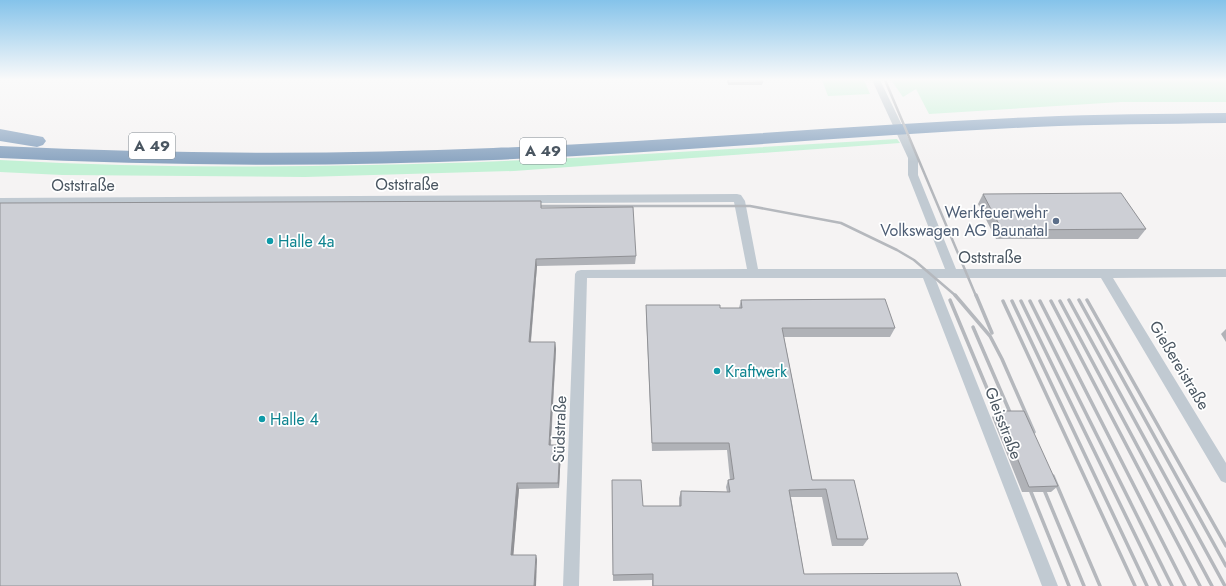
<svg xmlns="http://www.w3.org/2000/svg" width="1226" height="586" font-family="Jost,sans-serif">
	<style>
		.green { fill: #c3f1d5 }
		.lines { fill: none; stroke-linecap: round; stroke-linejoin: round }
		.minor { fill: #c1cad2; fill-rule: evenodd }
		.motorway { fill: #8ba5c1; fill-rule: evenodd }
		.rail-far1 { stroke: #b5b8bd; stroke-width: 2.5 }
		.rail { stroke: #b5b8bd; stroke-width: 3.5 }
		.wall { fill: #b0b2b7 }
		.shaded-wall { fill: #909195 }
		.building { fill: #cdcfd5; stroke: #909195 }
		.service-dot { fill: #5c6f8a; stroke: #fff; stroke-width: 1.5 }
		.culture-dot { fill: #0f9aa8; stroke: #fff; stroke-width: 1.5 }
		.labels { text-anchor: middle; stroke-width: 3.5; stroke-linejoin: round; paint-order: stroke }
		.shield { fill: #fff; stroke: #808990; stroke-width: 1 }
		.shield-label { font-size: 15px; font-weight: bold; fill: #4a5661 }
		.street-label { font-size: 16px; fill: #4a5661; stroke: #fff }
		.service-label { font-size: 16px; fill: #4e5e75; stroke: #fff; text-anchor: end }
		.culture-label { font-size: 16px; fill: #0d838f; stroke: #fff; text-anchor: start }
	</style>
	<rect width="100%" height="100%" fill="#f5f3f3"/>
	<g class="green">
		<path d="M 822,80 L 864,80 L 870,94 L 828,96 Z"/>
		<path d="M 891,80 L 1226,80 L 1226,102 L 1121,102 L 929,114 L 916,89 L 903,97 Z"/>
		<path d="M 897,139 L 900,143 L 514,171 L 305,177 L 62,175 L 0,172 L 0,160 C 123,167 247,168 370,165 C 546,162 722,149 897,139 Z"/>
	</g>
	<g class="lines">
		<path class="minor" d="M 872,80 L 880,80 L 918,158 L 918,175 L 956,269 L 1226,269 L 1226,277 L 1113,278 L 1226,463 L 1226,483 L 1221,481 L 1101,278 L 935,278 L 1058,586 L 1042,586 L 923,278 L 587,278 L 579,586 L 563,586 L 575,274 L 577,271 L 581,270 L 747,269 L 734,202 L 0,206 L 0,198 L 737,194 L 741,195 L 745,201 L 758,269 L 945,269 L 908,175 L 908,158 Z"/>
		<g class="motorway">
			<path d="M 1226,113 L 1226,123 C 1162,124 1099,124 1035,127 C 854,136 674,152 493,160 C 329,167 164,166 0,158 L 0,146 C 164,154 329,155 493,148 C 674,141 854,125 1035,117 C 1099,114 1162,114 1226,113 Z"/>
			<path d="M 0,129 L 43,137 L 46,141 L 43,145 L 37,147 L 0,141 Z"/>
		</g>
		<g class="rail-far1">
			<path d="M 885,80 L 976,296"/>
			<path d="M 532,206 L 750,206 L 841,223 L 897,250 L 914,260 L 956,296"/>
		</g>
		<g class="rail">
			<path d="M 955,295 L 990,336 L 1002,359 L 1034,432"/>
			<path d="M 976,295 L 992,333"/>
			<path d="M 950,300 L 999,417"/>
			<path d="M 1069,300 L 1225,586"/>
			<path d="M 1079,300 L 1226,566"/>
			<path d="M 1087,300 L 1226,546"/>
			<path d="M 1003,301 L 1135,586"/>
			<path d="M 1012,301 L 1147,586"/>
			<path d="M 1021,301 L 1160,586"/>
			<path d="M 1030,301 L 1172,586"/>
			<path d="M 1040,301 L 1185,586"/>
			<path d="M 1051,301 L 1200,586"/>
			<path d="M 1060,301 L 1212,586"/>
			<path d="M 973,327 L 1012,417"/>
			<path d="M 1053,476 L 1100,586"/>
			<path d="M 1031,492 L 1069,586"/>
			<path d="M 1045,492 L 1084,586"/>
		</g>
	</g>
	<g class="wall">
		<path d="M 727,80 L 762,80 L 763,82 L 762,85 L 728,85 Z"/>
		<path d="M 983,194 L 1146,229 L 1138,239 L 996,239 L 978,204 Z"/>
		<path d="M 542,208 L 636,256 L 635,264 L 537,266 L 531,342 L 555,342 L 556,349 L 551,445 L 560,445 L 561,451 L 559,488 L 519,489 L 513,555 L 536,555 L 537,560 L 0,586 Z"/>
		<path d="M 741,300 L 895,328 L 890,337 L 784,337 L 812,480 L 854,480 L 868,539 L 863,546 L 832,546 L 822,497 L 791,497 L 804,574 L 961,586 L 652,586 L 652,580 L 613,581 L 612,480 L 643,506 L 679,506 L 679,498 L 681,491 L 727,492 L 726,487 L 728,480 L 730,480 L 727,450 L 652,451 L 646,314 L 646,305 L 720,308 L 739,308 Z"/>
		<path d="M 1226,329 L 1226,342 L 1221,334 Z"/>
		<path d="M 998,411 L 1058,486 L 1051,492 L 1022,492 L 992,417 Z"/>
	</g>
	<g class="shaded-wall">
		<path d="M 536,259 L 537,266 L 530,349 L 529,342 Z"/>
		<path d="M 555,342 L 556,349 L 550,451 L 549,445 Z"/>
		<path d="M 560,445 L 561,451 L 559,488 L 558,483 Z"/>
		<path d="M 517,483 L 519,489 L 513,560 L 511,555 Z"/>
		<path d="M 536,555 L 537,560 L 536,586 L 534,586 Z"/>
	</g>
	<g class="building">
		<path d="M 728,80 L 762,80 L 763,82 L 728,83 Z"/>
		<path d="M 1121,193 L 1146,229 L 1002,230 L 983,194 Z"/>
		<path d="M 541,201 L 541,208 L 633,207 L 636,256 L 536,259 L 529,342 L 555,342 L 549,445 L 560,445 L 558,483 L 517,483 L 511,555 L 536,555 L 534,586 L 0,586 L 0,203 Z"/>
		<path d="M 885,299 L 895,328 L 782,328 L 812,480 L 854,480 L 868,539 L 837,539 L 826,489 L 789,490 L 804,574 L 957,573 L 961,586 L 653,586 L 653,574 L 613,575 L 612,480 L 641,480 L 643,506 L 681,506 L 681,491 L 730,492 L 728,480 L 734,479 L 729,443 L 652,443 L 646,305 L 720,305 L 720,308 L 742,308 L 741,300 Z"/>
		<path d="M 998,411 L 1024,411 L 1058,486 L 1029,487 Z"/>
	</g>
	<linearGradient id="sky" x2="0" y2="1"><stop stop-color="#85c3ea"/><stop offset="0.49" stop-color="#fafafa"/><stop offset="1" stop-color="#fafafa" stop-opacity="0"/></linearGradient>
	<rect width="1226" height="162" fill="url(#sky)"/>
	<circle class="service-dot" cx="1056" cy="221" r="4"/>
	<g class="culture-dot">
		<circle cx="270" cy="241" r="4"/>
		<circle cx="717" cy="371" r="4"/>
		<circle cx="262" cy="419" r="4"/>
	</g>
	<g class="labels">
		<g class="shield">
			<rect x="129" y="133" width="46" height="26" rx="3"/>
			<rect x="520" y="138" width="46" height="26" rx="3"/>
		</g>
		<g class="shield-label">
			<text x="152" y="151">A 49</text>
			<text x="543" y="156">A 49</text>
		</g>
		<g class="street-label">
			<text x="407" y="190">Oststraße</text>
			<text x="83" y="191">Oststraße</text>
			<text x="990" y="263">Oststraße</text>
			<text transform="translate(1180 365) rotate(59)" y="6">Gießereistraße</text>
			<text transform="translate(1004 423) rotate(69)" y="6">Gleisstraße</text>
			<text transform="translate(559 429) rotate(-88)" y="6">Südstraße</text>
		</g>
		<g class="service-label">
			<text x="1048" y="218">Werkfeuerwehr<tspan x="1048" dy="18">Volkswagen AG Baunatal</tspan></text>
		</g>
		<g class="culture-label">
			<text x="278" y="247">Halle 4a</text>
			<text x="725" y="377">Kraftwerk</text>
			<text x="270" y="425">Halle 4</text>
		</g>
	</g>
</svg>
